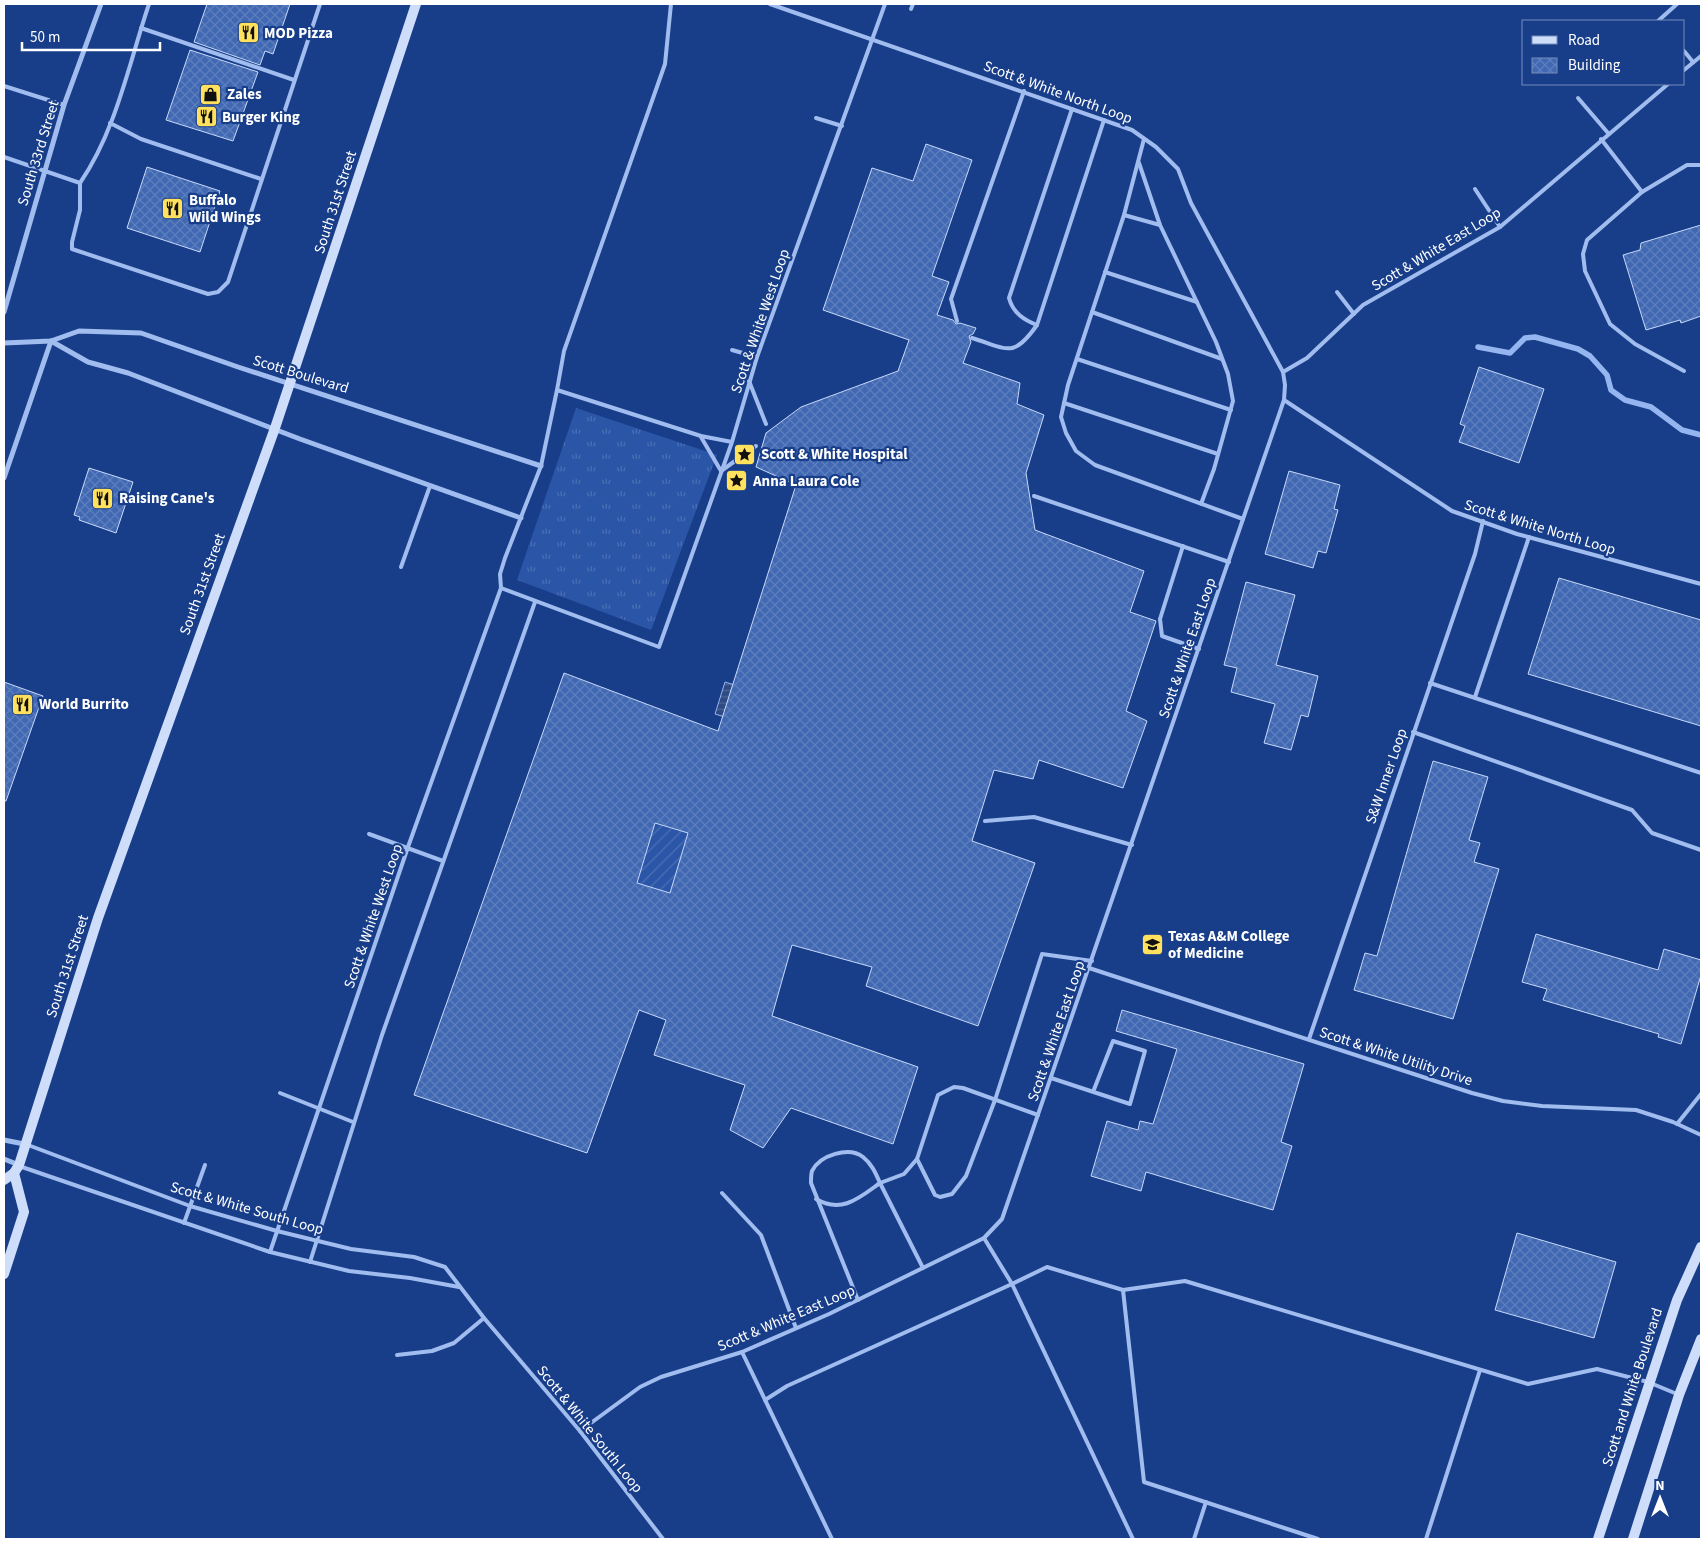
<svg xmlns="http://www.w3.org/2000/svg" width="1705" height="1543" font-family="'Source Sans 3',sans-serif">
	<style>
		.grass { fill: url(#grass-tufts) }
		.garden { fill: url(#garden-furrows) }
		.water { fill: url(#water-rules); stroke: #94b5f0 }
		.lines { fill: none; stroke-linecap: round; stroke-linejoin: round }
		.stream { stroke: #94b5f0; stroke-width: 5.5 }
		.building { fill: url(#building-cross-hatch); stroke: #c7d9fa; fill-rule: evenodd }
		.lane { stroke: #a1bcee; stroke-width: 4 }
		.street { stroke: #a1bcee; stroke-width: 5 }
		.secondary { stroke: #ceddfa; stroke-width: 10 }
		.labels { text-anchor: middle; stroke-width: 4.5; stroke-linejoin: round; paint-order: stroke }
		.poi-label { font-size: 15px; font-weight: bold; fill: #fff; stroke: #183e8a; text-anchor: start }
		.street-label { font-size: 15px; fill: #fff; stroke: #183e8a }
	</style>
	<defs>
		<pattern id="grass-tufts" width="24" height="20" patternUnits="userSpaceOnUse" patternTransform="scale(1.25)"><rect width="24" height="20" fill="#2b56a8"/><path d="M3 7l-1-3M5 7V3M7 7l1-3M15 17l-1-3M17 17v-4M19 17l1-3" fill="none" stroke="#4b6fb5"/></pattern>
		<pattern id="garden-furrows" width="10" height="10" patternUnits="userSpaceOnUse" patternTransform="scale(1.25)"><rect width="10" height="10" fill="#2b56a8"/><path d="M-1 1l2-2M0 10L10 0M9 11l2-2" fill="none" stroke="#4b6fb5"/></pattern>
		<pattern id="water-rules" width="6" height="5" patternUnits="userSpaceOnUse" patternTransform="scale(1.25)"><rect width="6" height="5" fill="#2f4b83"/><path d="M0 2.5h6" fill="none" stroke="#4e6696"/></pattern>
		<pattern id="building-cross-hatch" width="8" height="8" patternUnits="userSpaceOnUse" patternTransform="scale(1.25)"><rect width="8" height="8" fill="#4168b2"/><path d="M0 0l8 8M0 8l8-8" fill="none" stroke="#5e7fbe"/></pattern>
	</defs>
	<rect width="100%" height="100%" fill="#183e8a"/>
	<path class="grass" d="M 576,408 L 717,455 L 651,630 L 517,580 Z"/>
	<path class="garden" d="M 692,769 L 707,774 L 670,893 L 637,883 L 655,823 L 673,829 Z"/>
	<path class="water" d="M 725,682 L 738,686 L 728,718 L 715,714 Z"/>
	<g class="lines">
		<path class="stream" d="M 1478,347 L 1510,353 L 1525,338 L 1535,337 L 1578,349 L 1590,356 L 1607,375 L 1611,390 L 1625,400 L 1651,407 L 1682,430 L 1701,435"/>
	</g>
	<g class="building">
		<path d="M 207,4 L 290,4 L 273,54 L 265,51 L 260,65 L 194,42 Z"/>
		<path d="M 190,50 L 258,72 L 233,141 L 166,120 Z"/>
		<path d="M 926,144 L 972,160 L 932,276 L 949,282 L 937,315 L 953,320 L 956,324 L 960,323 L 976,328 L 973,334 L 969,336 L 971,342 L 963,363 L 1020,383 L 1017,404 L 1044,415 L 1026,473 L 1035,530 L 1144,571 L 1130,612 L 1156,621 L 1126,711 L 1147,721 L 1123,788 L 1039,760 L 1033,779 L 994,770 L 972,841 L 1035,863 L 978,1026 L 866,986 L 872,967 L 792,945 L 772,1016 L 918,1067 L 893,1144 L 791,1108 L 763,1148 L 730,1130 L 745,1085 L 654,1055 L 666,1020 L 639,1010 L 587,1153 L 414,1095 L 564,673 L 718,731 L 796,485 L 756,467 L 766,433 L 801,407 L 898,371 L 909,340 L 823,310 L 872,168 L 913,181 ZM 655,823 L 688,833 L 670,893 L 637,883 Z"/>
		<path d="M 147,167 L 220,191 L 200,252 L 127,228 Z"/>
		<path d="M 1701,225 L 1701,316 L 1681,323 L 1680,320 L 1646,330 L 1623,255 L 1640,250 L 1641,243 Z"/>
		<path d="M 1479,367 L 1544,389 L 1519,463 L 1459,442 L 1465,426 L 1460,424 Z"/>
		<path d="M 89,468 L 133,482 L 116,533 L 79,520 L 80,517 L 74,515 Z"/>
		<path d="M 1289,471 L 1340,485 L 1334,509 L 1338,510 L 1326,553 L 1318,551 L 1313,568 L 1265,554 Z"/>
		<path d="M 1559,578 L 1701,620 L 1701,726 L 1528,674 Z"/>
		<path d="M 1246,582 L 1295,595 L 1276,665 L 1318,676 L 1308,717 L 1301,715 L 1291,750 L 1264,743 L 1275,704 L 1231,692 L 1237,668 L 1224,665 Z"/>
		<path d="M 4,682 L 43,696 L 6,801 L 4,801 Z"/>
		<path d="M 1433,761 L 1488,777 L 1469,840 L 1480,843 L 1474,862 L 1499,869 L 1453,1019 L 1354,990 L 1365,953 L 1377,956 Z"/>
		<path d="M 1536,934 L 1658,970 L 1664,949 L 1701,960 L 1701,975 L 1681,1044 L 1658,1037 L 1659,1034 L 1543,1000 L 1547,989 L 1522,982 Z"/>
		<path d="M 1122,1010 L 1304,1064 L 1281,1142 L 1292,1146 L 1273,1210 L 1146,1172 L 1141,1191 L 1091,1176 L 1107,1121 L 1138,1130 L 1140,1121 L 1153,1124 L 1177,1049 L 1116,1031 Z"/>
		<path d="M 1517,1233 L 1616,1262 L 1594,1338 L 1495,1310 Z"/>
	</g>
	<g class="lines">
		<g class="lane">
			<path d="M 911,9 L 913,4"/>
			<path d="M 1658,21 L 1677,4"/>
			<path d="M 141,28 L 294,80"/>
			<path d="M 1684,51 L 1693,62"/>
			<path d="M 1684,70 L 1701,56"/>
			<path d="M 4,86 L 64,105"/>
			<path d="M 1578,98 L 1608,133"/>
			<path d="M 816,118 L 842,126"/>
			<path d="M 110,123 L 141,139 L 261,179"/>
			<path d="M 1601,139 L 1642,192 L 1587,240 L 1583,254 L 1585,271 L 1610,324 L 1635,344 L 1684,371"/>
			<path d="M 4,157 L 80,183 L 80,210 L 72,242 L 72,249 L 208,294 L 218,292 L 228,282 L 320,4"/>
			<path d="M 1139,163 L 1160,225"/>
			<path d="M 80,183 C 116,131 129,63 149,4"/>
			<path d="M 1475,189 L 1500,227"/>
			<path d="M 1642,192 L 1687,165 L 1701,165"/>
			<path d="M 1124,215 L 1144,139"/>
			<path d="M 1105,272 L 1197,302"/>
			<path d="M 1337,292 L 1354,314"/>
			<path d="M 1092,312 L 1222,359"/>
			<path d="M 957,321 L 951,299 L 1024,91"/>
			<path d="M 1037,325 C 1024,320 1013,313 1009,298 L 1072,109"/>
			<path d="M 972,338 C 1008,349 1013,359 1037,325 L 1104,120"/>
			<path d="M 732,350 L 757,357"/>
			<path d="M 1077,359 L 1231,410"/>
			<path d="M 1283,372 L 1307,358 L 1363,305 L 1500,227 L 1668,84"/>
			<path d="M 749,381 L 766,424"/>
			<path d="M 557,390 L 564,351 L 665,64 L 671,4"/>
			<path d="M 1284,400 L 1452,511 L 1517,534 L 1701,584"/>
			<path d="M 1064,403 L 1218,454"/>
			<path d="M 701,437 L 721,471"/>
			<path d="M 732,442 L 701,436 L 557,390 L 541,466 L 505,558 L 500,574 L 501,588 L 659,647 L 732,442 L 757,357 L 885,4"/>
			<path d="M 721,471 L 756,446"/>
			<path d="M 1034,496 L 1229,562"/>
			<path d="M 1201,504 L 1214,469 L 1233,401 L 1228,374 L 1216,342 L 1160,225 L 1124,215 L 1068,385 L 1061,417 L 1066,433 L 1076,451 L 1095,465 L 1243,519"/>
			<path d="M 1183,546 L 1160,619 L 1162,636 L 1199,649"/>
			<path d="M 401,567 L 430,486"/>
			<path d="M 1430,683 L 1701,773"/>
			<path d="M 1475,697 L 1529,537"/>
			<path d="M 1413,732 L 1632,810 L 1652,833 L 1701,850"/>
			<path d="M 985,821 L 1034,817 L 1132,845"/>
			<path d="M 369,834 L 443,861"/>
			<path d="M 1089,968 L 1472,1093 L 1503,1101 L 1542,1106 L 1636,1110 L 1673,1122 L 1701,1135"/>
			<path d="M 1309,1039 L 1475,554 L 1483,521"/>
			<path d="M 1051,1078 L 1130,1104 L 1145,1051 L 1113,1041 L 1093,1092"/>
			<path d="M 280,1093 L 353,1122"/>
			<path d="M 1677,1124 L 1701,1094"/>
			<path d="M 28,1145 L 190,1206 L 277,1231 L 351,1249 L 414,1257 L 445,1267 L 484,1318 L 580,1431 L 663,1539"/>
			<path d="M 917,1159 L 935,1195 L 940,1197 L 952,1194 L 966,1176 L 995,1100 L 1042,954 L 1092,961"/>
			<path d="M 19,1166 L 270,1252 L 349,1271 L 410,1278 L 459,1287"/>
			<path d="M 722,1193 L 761,1235 L 796,1328"/>
			<path d="M 816,1199 C 842,1214 859,1198 880,1183 L 923,1268"/>
			<path d="M 184,1223 L 205,1165"/>
			<path d="M 984,1238 L 1012,1284 L 1047,1267 L 1123,1290 L 1185,1281 L 1528,1384 L 1597,1369 L 1648,1382 L 1677,1394"/>
			<path d="M 270,1252 L 408,847 L 501,588"/>
			<path d="M 310,1262 L 382,1035 L 535,602"/>
			<path d="M 1123,1290 L 1144,1482 L 1318,1539"/>
			<path d="M 858,1300 L 811,1183 C 811,1179 811,1174 812,1171 C 820,1155 849,1146 863,1157 C 872,1164 876,1174 880,1183 L 904,1174 L 917,1159 L 938,1095 L 954,1087 L 963,1088 L 1038,1115"/>
			<path d="M 742,1352 L 832,1539"/>
			<path d="M 397,1355 L 432,1351 L 454,1343 L 484,1318"/>
			<path d="M 765,1400 L 787,1386 L 1012,1284 L 1133,1539"/>
			<path d="M 580,1431 L 640,1387 L 661,1377 L 742,1352 L 829,1314 L 984,1238 L 1002,1219 L 1284,400 L 1285,385 L 1283,372 L 1191,203 L 1178,169 L 1156,147 L 1132,130 L 770,4"/>
			<path d="M 1194,1539 L 1206,1502"/>
			<path d="M 1426,1539 L 1480,1370"/>
		</g>
		<g class="street">
			<path d="M 4,312 L 64,105 L 101,4"/>
			<path d="M 51,341 L 88,362 L 128,373 L 300,439 L 521,518"/>
			<path d="M 4,343 L 51,341 L 79,331 L 141,333 L 238,367 L 541,466"/>
			<path d="M 4,478 L 51,341"/>
			<path d="M 4,1140 L 24,1144"/>
			<path d="M 4,1159 L 19,1165"/>
		</g>
		<g class="secondary">
			<path d="M 4,1180 L 14,1173 L 19,1165 L 98,918 L 275,428 L 416,4"/>
			<path d="M 4,1274 L 24,1212 L 14,1173"/>
			<path d="M 1598,1539 L 1677,1300 L 1701,1247"/>
			<path d="M 1633,1539 L 1679,1395 L 1701,1339"/>
		</g>
	</g>
	<defs>
		<symbol id="restaurant-square" viewBox="-11 -11 22 22"><rect x="-9" y="-9" width="18" height="18" rx="4" fill="#ffe15e" stroke="#183e8a"/><path d="M-5-6h1v4h1v-4h1v4h1v-4h1v5L-1.5 .5V6h-2V.5L-5-1ZM5-6V6H3V1.5H1.5Q1.5-4 5-6Z" fill="#111"/></symbol>
		<symbol id="shop-square" viewBox="-11 -11 22 22"><rect x="-9" y="-9" width="18" height="18" rx="4" fill="#ffe15e" stroke="#183e8a"/><path d="M-5-2.5h2.3a2.7 3.5 0 0 1 5.4 0H5L5.5 6h-11ZM-1.5-2.5h3a1.5 2.3 0 0 0-3 0Z" fill="#111"/></symbol>
		<symbol id="sight-square" viewBox="-11 -11 22 22"><rect x="-9" y="-9" width="18" height="18" rx="4" fill="#ffe15e" stroke="#183e8a"/><path d="M0-6L1.8-2.2L6-1.7L2.9 1.2L3.7 5.4L0 3.3L-3.7 5.4L-2.9 1.2L-6-1.7L-1.8-2.2Z" fill="#111"/></symbol>
		<symbol id="university-square" viewBox="-11 -11 22 22"><rect x="-9" y="-9" width="18" height="18" rx="4" fill="#ffe15e" stroke="#183e8a"/><path d="M0-5L7-2L0 1L-7-2ZM-4 1L0 2.5L4 1V4Q0 6-4 4Z" fill="#111"/></symbol>
	</defs>
	<g fill-rule="evenodd">
		<use href="#restaurant-square" x="236" y="20" width="25" height="25"/>
		<use href="#shop-square" x="198" y="82" width="25" height="25"/>
		<use href="#restaurant-square" x="194" y="104" width="25" height="25"/>
		<use href="#restaurant-square" x="160" y="196" width="25" height="25"/>
		<use href="#sight-square" x="732" y="442" width="25" height="25"/>
		<use href="#sight-square" x="724" y="468" width="25" height="25"/>
		<use href="#restaurant-square" x="90" y="486" width="25" height="25"/>
		<use href="#restaurant-square" x="10" y="692" width="25" height="25"/>
		<use href="#university-square" x="1140" y="932" width="25" height="25"/>
	</g>
	<g class="labels">
		<g class="poi-label">
			<text x="264" y="38">MOD Pizza</text>
			<text x="227" y="99">Zales</text>
			<text x="222" y="122">Burger King</text>
			<text x="189" y="205">Buffalo<tspan x="189" dy="17">Wild Wings</tspan></text>
			<text x="761" y="459">Scott &amp; White Hospital</text>
			<text x="753" y="486">Anna Laura Cole</text>
			<text x="119" y="503">Raising Cane's</text>
			<text x="39" y="709">World Burrito</text>
			<text x="1168" y="941">Texas A&amp;M College<tspan x="1168" dy="17">of Medicine</tspan></text>
		</g>
		<g class="street-label">
			<text transform="translate(1058 92) rotate(20)" y="5">Scott &amp; White North Loop</text>
			<text transform="translate(38 153) rotate(-73)" y="5">South 33rd Street</text>
			<text transform="translate(335 202) rotate(-72)" y="5">South 31st Street</text>
			<text transform="translate(1436 249) rotate(-31)" y="5">Scott &amp; White East Loop</text>
			<text transform="translate(760 321) rotate(-71)" y="5">Scott &amp; White West Loop</text>
			<text transform="translate(301 374) rotate(17)" y="5">Scott Boulevard</text>
			<text transform="translate(1540 527) rotate(17)" y="5">Scott &amp; White North Loop</text>
			<text transform="translate(202 584) rotate(-70)" y="5">South 31st Street</text>
			<text transform="translate(1187 648) rotate(-71)" y="5">Scott &amp; White East Loop</text>
			<text transform="translate(1386 776) rotate(-71)" y="5">S&amp;W Inner Loop</text>
			<text transform="translate(373 916) rotate(-71)" y="5">Scott &amp; White West Loop</text>
			<text transform="translate(67 966) rotate(-72)" y="5">South 31st Street</text>
			<text transform="translate(1056 1031) rotate(-71)" y="5">Scott &amp; White East Loop</text>
			<text transform="translate(1396 1056) rotate(18)" y="5">Scott &amp; White Utility Drive</text>
			<text transform="translate(247 1208) rotate(16)" y="5">Scott &amp; White South Loop</text>
			<text transform="translate(786 1318) rotate(-23)" y="5">Scott &amp; White East Loop</text>
			<text transform="translate(1632 1387) rotate(-72)" y="5">Scott and White Boulevard</text>
			<text transform="translate(590 1429) rotate(51)" y="5">Scott &amp; White South Loop</text>
		</g>
	</g>
	<rect width="1705" height="1543" fill="none" stroke="#ffffff" stroke-width="10"/>
	<rect x="1522" y="20" width="162" height="65" fill="#183e8a" stroke="#748bb9"/>
	<rect x="1532" y="36" width="25" height="8" fill="#ceddfa" stroke="#748bb9"/>
	<text x="1568" y="45" font-size="15" fill="#ffffff">Road</text>
	<rect x="1532" y="58" width="25" height="15" fill="url(#building-cross-hatch)" stroke="#748bb9"/>
	<text x="1568" y="70" font-size="15" fill="#ffffff">Building</text>
	<g transform="translate(1660 1498)" stroke="#183e8a" stroke-width="4" paint-order="stroke">
	<path d="M0-4L9 19L0 12L-9 19Z" fill="#ffffff"/>
	<text y="-8" font-size="14" font-weight="bold" text-anchor="middle" fill="#ffffff">N</text>
	</g>
	<path d="M22 42v8h138v-8" fill="none" stroke="#ffffff" stroke-width="2.5"/>
	<text x="30" y="42" font-size="15" fill="#ffffff" stroke="#183e8a" stroke-width="4" paint-order="stroke">50 m</text>
</svg>
